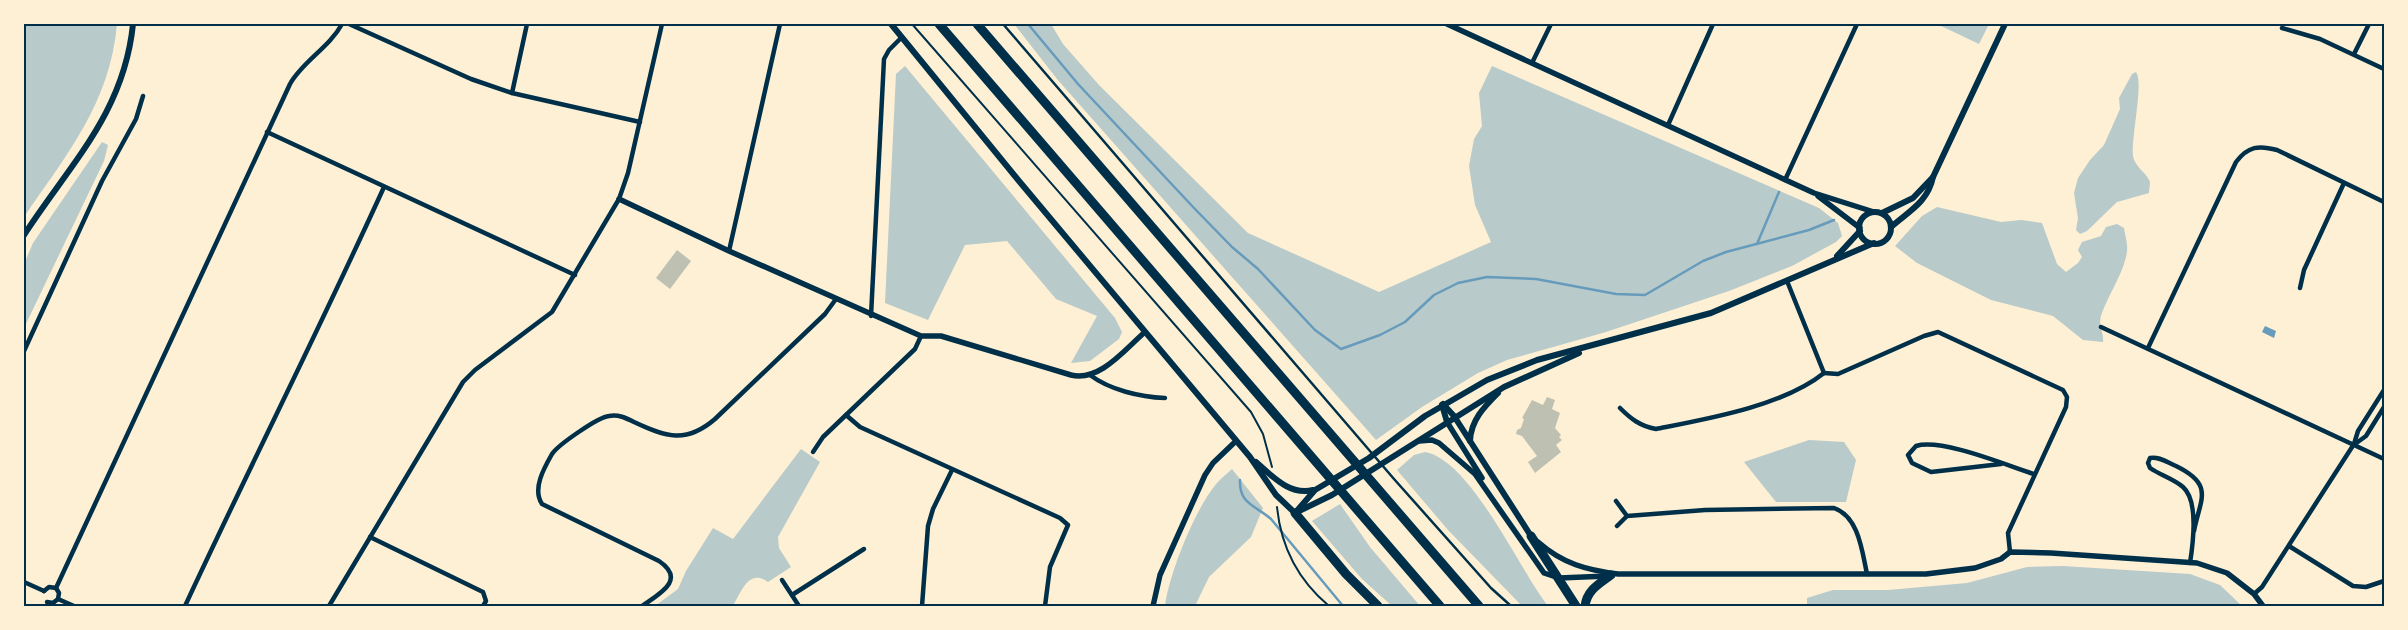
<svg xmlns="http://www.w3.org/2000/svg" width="2408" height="630" font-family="Jost,sans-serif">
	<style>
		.green { fill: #b9caca }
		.water { fill: #669bbc }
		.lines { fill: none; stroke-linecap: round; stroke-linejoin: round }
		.stream { stroke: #669bbc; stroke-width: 2.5 }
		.building { fill: #bec0b2 }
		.path { stroke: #003049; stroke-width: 2 }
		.service { stroke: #003049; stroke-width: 2.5 }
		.minor { stroke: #003049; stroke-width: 4.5 }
		.tertiary { stroke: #003049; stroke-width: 5.5 }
		.secondary { stroke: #003049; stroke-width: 6 }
		.motorway { stroke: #003049; stroke-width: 9 }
		.neatline { fill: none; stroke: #003049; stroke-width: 2 }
	</style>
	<rect width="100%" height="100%" fill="#fdf0d5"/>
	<g class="green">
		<path d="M 24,24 L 117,24 C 110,103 67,154 24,217 Z"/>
		<path d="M 1014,24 L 1051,24 L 1063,44 L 1099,85 L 1248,233 L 1379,292 L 1491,242 L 1475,205 L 1469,166 L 1474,139 L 1482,126 L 1479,93 L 1492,66 L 1819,208 L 1838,223 L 1842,236 L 1836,242 L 1792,266 L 1729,291 L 1606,332 L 1507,360 L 1478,373 L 1422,407 L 1376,440 L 1057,79 Z"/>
		<path d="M 1937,24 L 1989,24 L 1979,44 Z"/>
		<path d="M 905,66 L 1115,318 L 1122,332 L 1119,339 L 1090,361 L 1071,363 L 1097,316 L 1056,299 L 1007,241 L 965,245 L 928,320 L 885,303 L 896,74 Z"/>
		<path d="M 2136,72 C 2144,83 2131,137 2133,156 C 2134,166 2147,173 2150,182 C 2150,185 2149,190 2149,193 L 2117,202 L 2087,231 L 2080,234 L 2076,230 L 2078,218 L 2074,193 L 2078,178 L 2090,160 L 2104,145 L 2120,109 L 2119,98 L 2132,74 Z"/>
		<path d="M 102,142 L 108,145 L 104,161 L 24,328 L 24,264 L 33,243 Z"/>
		<path d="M 1937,207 L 2001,222 L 2021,220 L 2042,223 L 2057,264 L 2066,272 L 2078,263 L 2082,257 L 2078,250 L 2082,242 L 2101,236 L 2106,227 L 2117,224 L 2124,228 C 2125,235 2128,244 2127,251 C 2125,271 2107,297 2101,316 C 2098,326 2104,332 2103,342 L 2083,340 L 2053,316 L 1991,300 L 1917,263 L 1895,246 L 1922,216 Z"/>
		<path d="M 1809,440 L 1844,442 L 1856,460 L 1846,502 L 1776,502 L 1744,462 Z"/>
		<path d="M 801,449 L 820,462 L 778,537 L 779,548 L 791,567 L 768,582 C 749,568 741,592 733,606 L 655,606 L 678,589 L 686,571 L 713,528 L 733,539 Z"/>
		<path d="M 1425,452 C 1471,460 1520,571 1548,606 L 1522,606 L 1448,530 L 1397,470 L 1414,455 Z"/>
		<path d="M 1232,469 L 1263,508 L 1251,537 L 1209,577 L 1195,606 L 1165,606 C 1169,574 1196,506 1218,482 C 1222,477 1228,473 1232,469 Z"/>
		<path d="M 1340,504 L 1370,547 L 1420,606 L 1392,606 L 1362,579 L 1312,521 Z"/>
		<path d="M 2063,566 L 2190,574 L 2220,585 L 2242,606 L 1807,606 L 1807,598 L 1833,590 L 1888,590 L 1967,583 L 2027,567 Z"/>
	</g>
	<path class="water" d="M 2265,326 L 2276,331 L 2274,338 L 2262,332 Z"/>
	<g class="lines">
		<g class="stream">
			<path d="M 1028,24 L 1078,84 L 1194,208 L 1232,247 L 1258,269 L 1315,330 L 1341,349 L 1380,335 L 1405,322 L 1434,295 L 1458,283 L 1487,277 L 1536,279 L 1616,294 L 1645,295 L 1703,261 L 1726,252 L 1809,230 L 1834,220"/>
			<path d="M 1757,244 L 1779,192"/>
			<path d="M 1240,480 C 1239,504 1255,505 1271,519 L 1343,606"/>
		</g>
	</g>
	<g class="building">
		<path d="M 677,250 L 691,261 L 670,289 L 656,278 Z"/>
		<path d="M 1547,397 L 1555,400 L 1552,409 L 1560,413 L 1555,428 L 1561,435 L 1559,437 L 1562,440 L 1556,445 L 1561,452 L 1535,473 L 1528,462 L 1537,456 L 1522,436 L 1516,434 L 1517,430 L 1521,428 L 1524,419 L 1522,418 L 1532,400 L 1543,405 Z"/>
	</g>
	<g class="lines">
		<g class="path">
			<path d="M 912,24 L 1251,412 L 1263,434 L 1272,467"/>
			<path d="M 1277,507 C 1281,548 1298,580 1329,606"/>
		</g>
		<path class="service" d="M 1003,24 L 1394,479 L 1491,588 L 1511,606"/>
		<g class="minor">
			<path d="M 349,24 L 471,79 L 512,93 L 640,122"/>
			<path d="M 2282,28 L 2320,39 L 2384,69"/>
			<path d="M 2354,54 L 2369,24"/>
			<path d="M 1532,63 L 1551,24"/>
			<path d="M 512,93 L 527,24"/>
			<path d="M 1668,125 L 1713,24"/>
			<path d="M 267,132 L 575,275"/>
			<path d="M 1785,180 L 1857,24"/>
			<path d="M 729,251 L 780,24"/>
			<path d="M 1787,281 L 1824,373"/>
			<path d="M 2300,288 L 2304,270 L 2344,183"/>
			<path d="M 871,316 L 884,59 L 889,50 L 902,37"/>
			<path d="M 2101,327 L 2384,459"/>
			<path d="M 2148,348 L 2236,162 C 2248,146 2259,145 2277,150 L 2384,202"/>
			<path d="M 24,351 L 102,181 L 136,119 L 143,96"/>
			<path d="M 1824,373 L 1838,374 L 1924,336 L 1938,332 L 2063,390 L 2067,397 L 2066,407 L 2008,533 L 2010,552"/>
			<path d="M 1090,375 C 1110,390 1140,397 1165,398"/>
			<path d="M 1620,408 C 1631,419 1640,426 1656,429 C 1707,419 1783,406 1824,373"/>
			<path d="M 846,415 L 860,427 L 1060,518 L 1068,525 L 1050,567 L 1045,606"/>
			<path d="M 2355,444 L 2366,436 L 2384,407"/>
			<path d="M 813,452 L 823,437 L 915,349 L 921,336"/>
			<path d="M 2001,464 L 1931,472 L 1912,463 L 1908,455 L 1916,446 C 1942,438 2008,466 2034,474"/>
			<path d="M 1616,501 L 1627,516 L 1617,526"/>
			<path d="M 1627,516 L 1705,510 L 1834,508 C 1859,517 1862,551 1867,574"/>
			<path d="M 370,537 L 483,592 L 486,601 L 483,606"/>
			<path d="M 2289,546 L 2353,586 L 2366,587 L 2384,581"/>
			<path d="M 2190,563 C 2193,544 2199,501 2183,487 C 2174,479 2160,475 2150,468 L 2148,463 L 2150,458 C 2159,456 2168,463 2176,466 C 2215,485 2200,499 2194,531"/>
			<path d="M 782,580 L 799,606"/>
			<path d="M 24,582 L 44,591"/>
			<path d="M 56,588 L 290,84 C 303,61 329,48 342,24"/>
			<path d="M 44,591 L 49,587 L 56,588"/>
			<path d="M 2254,594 L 2262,587 L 2354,444 L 2358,431 L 2384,390"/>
			<path d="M 792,595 L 864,549"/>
			<path d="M 58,599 L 74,606"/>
			<path d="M 47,602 L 53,603 L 58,599 L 59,593 L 56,588"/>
			<path d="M 185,606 C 250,466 320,328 384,187"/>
			<path d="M 329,606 L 463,382 L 475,370 L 552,312 L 619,199 L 628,173 L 662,24"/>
			<path d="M 642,606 C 659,594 687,580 659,561 L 542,504 C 532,489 544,468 552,454 C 558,445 598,417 609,416 C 618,414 626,418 634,422 C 666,437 686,444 715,419 L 825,314 L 836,299"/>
			<path d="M 922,606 L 928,526 L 933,509 L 952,470"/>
		</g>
		<g class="tertiary">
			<path d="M 1447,24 L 1814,193 L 1874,212"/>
			<path d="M 1818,196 L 1860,228"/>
			<path d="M 619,199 L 729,251 L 921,336 L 941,336 L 1071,375 C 1100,382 1125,349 1145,332"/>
			<path d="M 1447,422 L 1482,478"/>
			<path d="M 1419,441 L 1432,440 L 1439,443 L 1475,474 L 1544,573 L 1559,578 L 1608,576"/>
			<path d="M 1538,542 C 1563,564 1587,570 1618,574 L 1926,574 L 1975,568 L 2001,559 L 2010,552 L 2051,553 L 2197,563 L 2227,573 L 2254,594 L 2263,606"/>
			<path d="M 1153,606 L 1160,575 L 1205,475 L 1213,463 L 1236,441"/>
		</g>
		<g class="secondary">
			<path d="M 891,24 L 1019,181 L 1250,457 L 1276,495 L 1295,513"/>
			<circle cx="1875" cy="228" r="16"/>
			<path d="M 1882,213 L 1913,198 L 1933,177"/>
			<path d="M 1891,227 C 1909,211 1928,202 1933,177 L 2005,24"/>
			<path d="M 24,235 C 70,164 124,113 133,24"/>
			<path d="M 1837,256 L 1860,231"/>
			<path d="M 1443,404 L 1454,416 L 1531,536"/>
			<path d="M 1442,405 L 1447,422"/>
			<path d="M 1470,441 C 1471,420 1484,407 1498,393"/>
			<path d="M 1256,462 C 1272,476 1290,496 1313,490"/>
			<path d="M 1295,513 L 1315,490 L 1369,458 L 1425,416 L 1487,380 L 1537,360 L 1711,313 L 1874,243"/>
			<path d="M 1295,513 L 1332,495 L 1504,387 L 1579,353"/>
		</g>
		<g class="motorway">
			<path d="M 939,24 L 1440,606"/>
			<path d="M 977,24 L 1479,606"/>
			<path d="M 1295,513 L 1346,574 L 1378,606"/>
			<path d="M 1531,536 L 1576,606"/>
			<path d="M 1585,606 C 1587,590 1599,584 1611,575"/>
		</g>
	</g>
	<rect width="2408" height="630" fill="none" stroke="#fdf0d5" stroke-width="50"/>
	<rect x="25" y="25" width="2358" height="580" class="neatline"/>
</svg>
